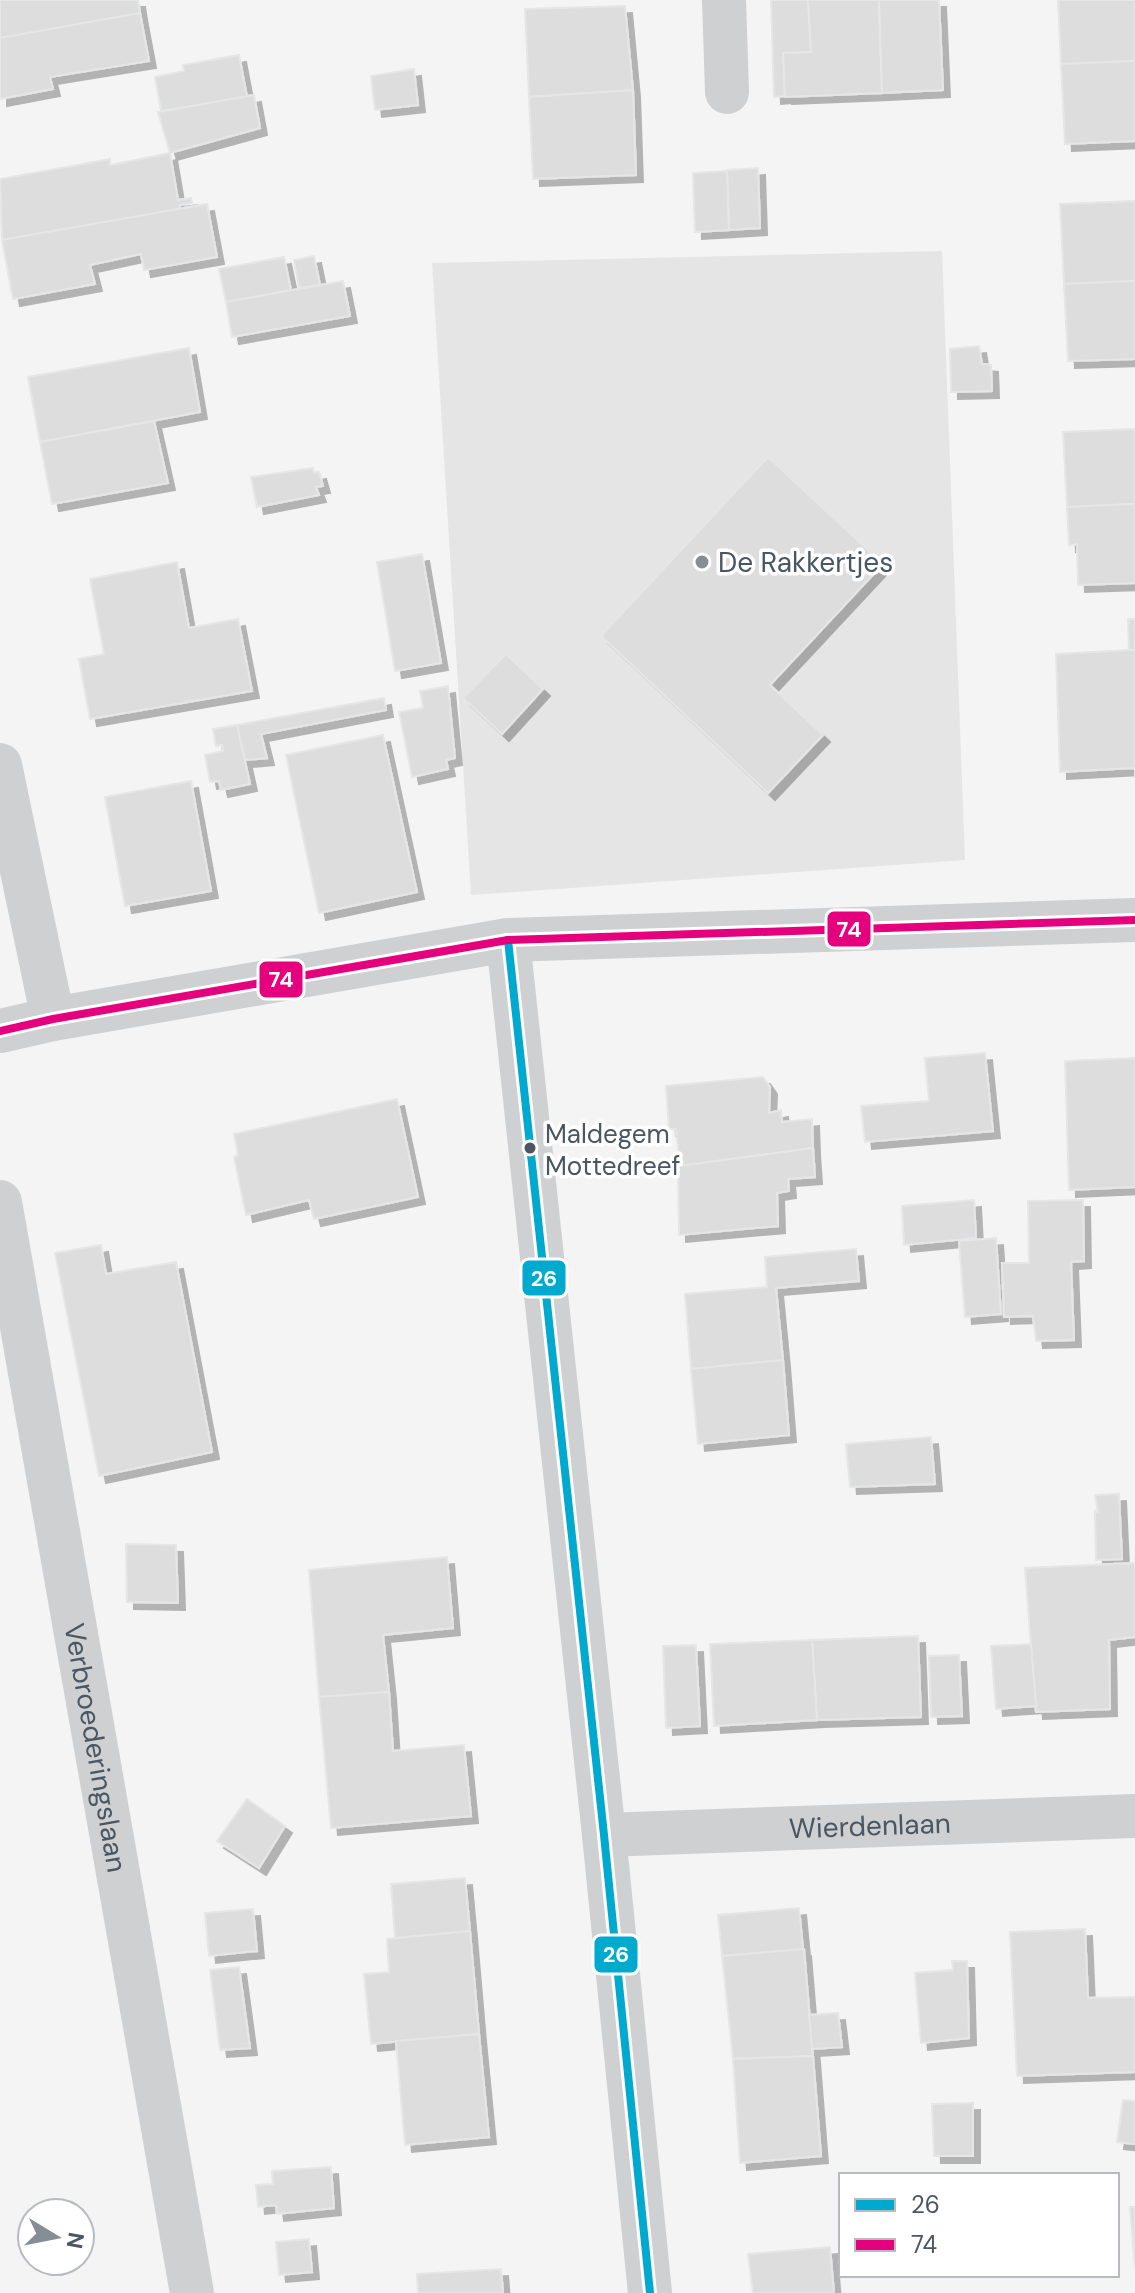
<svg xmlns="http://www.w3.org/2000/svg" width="1135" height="2293" font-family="'DM Sans',sans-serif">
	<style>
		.education { fill: #e6e5e6 }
		.building { fill: #ddddde; stroke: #e5e6e7; stroke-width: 2; filter: url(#shadow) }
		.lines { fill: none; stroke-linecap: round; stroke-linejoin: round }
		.minor { stroke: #ced0d2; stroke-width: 44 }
		.bus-1-casing { stroke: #fff; stroke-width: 14 }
		.bus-2-casing { stroke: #fff; stroke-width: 14 }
		.bus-1 { stroke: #00a9ce; stroke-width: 8 }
		.bus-2 { stroke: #e5007d; stroke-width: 8 }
		.poi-dot { fill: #868d94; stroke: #fff; stroke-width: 3 }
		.bus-dot { fill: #4a5661; stroke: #fff; stroke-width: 3 }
		.labels { text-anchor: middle; stroke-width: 7; stroke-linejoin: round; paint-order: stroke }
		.bus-label { font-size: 26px; fill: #4a5661; stroke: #fff; text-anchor: start }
		.poi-label { font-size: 28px; fill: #4a5661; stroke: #fff; text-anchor: start }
		.street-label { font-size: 28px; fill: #4a5661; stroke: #fff }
		.line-badge { stroke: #fff; stroke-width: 3 }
		.badge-label { font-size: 22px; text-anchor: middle; font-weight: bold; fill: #fff }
	</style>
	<defs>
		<filter id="shadow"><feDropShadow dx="7" dy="7" stdDeviation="0" flood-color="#0004"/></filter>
	</defs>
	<rect width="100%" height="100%" fill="#f4f4f4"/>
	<path class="education" d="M 942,251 L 965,860 L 471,895 L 432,263 Z"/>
	<g class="building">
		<path d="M 0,0 L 138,0 L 140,13 L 0,38 Z"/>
		<path d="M 771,0 L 808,0 L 811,52 L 783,53 L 785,96 L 774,97 Z"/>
		<path d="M 808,0 L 879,0 L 882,93 L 785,97 L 783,53 L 811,52 Z"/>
		<path d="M 879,0 L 939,0 L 943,90 L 882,93 Z"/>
		<path d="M 1058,0 L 1135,0 L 1135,61 L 1061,64 Z"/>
		<path d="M 625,6 L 633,90 L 529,97 L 525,9 Z"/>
		<path d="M 140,13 L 149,61 L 50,77 L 53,89 L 0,99 L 0,38 Z"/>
		<path d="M 239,55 L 247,97 L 161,111 L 155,77 L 184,71 L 183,65 Z"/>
		<path d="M 1135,61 L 1135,141 L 1065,144 L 1061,64 Z"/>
		<path d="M 414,69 L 418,105 L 375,110 L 371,76 Z"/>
		<path d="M 633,90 L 636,175 L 533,179 L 529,97 Z"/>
		<path d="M 254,95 L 260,128 L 170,153 L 158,112 Z"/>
		<path d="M 170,153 L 178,200 L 191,198 L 192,203 L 180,205 L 180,209 L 2,240 L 0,179 L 110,159 L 110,165 Z"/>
		<path d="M 758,168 L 760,228 L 729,230 L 727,170 Z"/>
		<path d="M 727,171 L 729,230 L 695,232 L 693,173 Z"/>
		<path d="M 1135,201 L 1135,281 L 1064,284 L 1060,204 Z"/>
		<path d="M 207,204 L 217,257 L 144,270 L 141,254 L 90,265 L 95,284 L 13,299 L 2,240 Z"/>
		<path d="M 314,256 L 320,285 L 299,288 L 294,260 Z"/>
		<path d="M 284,257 L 291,290 L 226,302 L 219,269 Z"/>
		<path d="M 343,281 L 350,316 L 232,337 L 226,302 Z"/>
		<path d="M 1135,281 L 1135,359 L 1068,361 L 1064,284 Z"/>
		<path d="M 979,346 L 982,364 L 991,365 L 992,391 L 951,392 L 950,349 Z"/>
		<path d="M 189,348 L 200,412 L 40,442 L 28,377 Z"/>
		<path d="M 154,421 L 168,483 L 52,504 L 40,442 Z"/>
		<path d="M 1135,429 L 1135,504 L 1067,507 L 1063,432 Z"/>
		<path d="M 768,457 L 883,564 L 770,685 L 823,735 L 768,793 L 601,636 Z"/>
		<path d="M 313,468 L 314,473 L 319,472 L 323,486 L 316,487 L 319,495 L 257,507 L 251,477 Z"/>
		<path d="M 1135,504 L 1135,583 L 1078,585 L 1077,544 L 1069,545 L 1067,507 Z"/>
		<path d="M 422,554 L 441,663 L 395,671 L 377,562 Z"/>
		<path d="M 177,562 L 189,628 L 238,619 L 252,691 L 90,719 L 79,659 L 104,654 L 90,579 Z"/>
		<path d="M 1128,619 L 1135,619 L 1135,650 L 1129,650 Z"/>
		<path d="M 1129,650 L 1135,650 L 1135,778 L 1135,768 L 1060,772 L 1056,654 Z"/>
		<path d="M 506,654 L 543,689 L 502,734 L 463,698 Z"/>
		<path d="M 448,686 L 455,758 L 446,760 L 448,769 L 412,777 L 399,712 L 423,708 L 420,691 Z"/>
		<path d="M 384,698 L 386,710 L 261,734 L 267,758 L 245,760 L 237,725 Z"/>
		<path d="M 237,725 L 250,784 L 221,790 L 219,781 L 210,782 L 205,755 L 223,751 L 222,745 L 216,746 L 213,729 Z"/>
		<path d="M 383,735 L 417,892 L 319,913 L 286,755 Z"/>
		<path d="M 191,781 L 211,891 L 125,906 L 105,797 Z"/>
		<path d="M 985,1053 L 993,1131 L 865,1142 L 861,1106 L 929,1101 L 925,1058 Z"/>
		<path d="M 1135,1058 L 1135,1187 L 1069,1190 L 1065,1061 Z"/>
		<path d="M 763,1077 L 770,1087 L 769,1113 L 781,1110 L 782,1122 L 812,1119 L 813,1148 L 680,1166 L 676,1129 L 669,1129 L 666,1086 Z"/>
		<path d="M 397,1099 L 418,1197 L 314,1219 L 309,1200 L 246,1215 L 234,1157 L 238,1155 L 234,1134 Z"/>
		<path d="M 813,1148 L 815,1177 L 788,1179 L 789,1191 L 777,1193 L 778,1226 L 679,1235 L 678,1160 L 680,1166 Z"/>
		<path d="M 974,1200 L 976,1238 L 904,1245 L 902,1206 Z"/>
		<path d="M 1083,1200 L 1084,1261 L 1071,1262 L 1074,1340 L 1036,1341 L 1033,1316 L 1004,1317 L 1002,1263 L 1029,1263 L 1028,1201 Z"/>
		<path d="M 996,1238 L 1001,1314 L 965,1317 L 959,1241 Z"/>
		<path d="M 101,1245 L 106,1274 L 176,1262 L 212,1452 L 99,1476 L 55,1253 Z"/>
		<path d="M 856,1249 L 859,1281 L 776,1288 L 783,1360 L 691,1369 L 685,1294 L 767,1287 L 765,1257 Z"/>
		<path d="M 783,1360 L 789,1435 L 698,1444 L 691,1369 Z"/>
		<path d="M 931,1437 L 935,1484 L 850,1487 L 846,1444 Z"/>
		<path d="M 1119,1494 L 1122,1559 L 1096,1560 L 1095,1511 L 1098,1512 L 1095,1495 Z"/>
		<path d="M 126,1544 L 176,1545 L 178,1603 L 127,1602 Z"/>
		<path d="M 447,1557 L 453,1628 L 383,1635 L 389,1692 L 319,1697 L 309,1570 Z"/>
		<path d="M 1135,1563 L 1135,1637 L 1109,1640 L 1110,1709 L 1036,1712 L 1025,1568 Z"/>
		<path d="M 918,1636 L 921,1717 L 817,1720 L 812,1640 Z"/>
		<path d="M 812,1640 L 817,1720 L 714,1726 L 710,1644 Z"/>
		<path d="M 1031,1644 L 1036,1706 L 996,1709 L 991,1646 Z"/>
		<path d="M 696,1645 L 700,1726 L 666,1728 L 663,1646 Z"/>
		<path d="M 959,1655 L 962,1716 L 931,1717 L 929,1656 Z"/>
		<path d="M 389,1692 L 393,1751 L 464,1745 L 471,1816 L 331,1828 L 319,1697 Z"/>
		<path d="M 247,1799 L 285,1826 L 259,1868 L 217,1841 Z"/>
		<path d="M 465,1878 L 470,1931 L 395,1938 L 391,1884 Z"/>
		<path d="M 799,1908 L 803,1949 L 722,1956 L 718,1915 Z"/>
		<path d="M 253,1909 L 257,1951 L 209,1956 L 205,1913 Z"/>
		<path d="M 1085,1929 L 1088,1998 L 1135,1997 L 1135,2072 L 1017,2076 L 1010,1932 Z"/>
		<path d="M 470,1931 L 479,2034 L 371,2044 L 364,1974 L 389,1972 L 387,1939 Z"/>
		<path d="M 804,1949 L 813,2056 L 733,2059 L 722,1956 Z"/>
		<path d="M 952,1961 L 967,1961 L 969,2038 L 921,2043 L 915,1973 L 953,1970 Z"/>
		<path d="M 239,1967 L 250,2048 L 220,2050 L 210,1970 Z"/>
		<path d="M 838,2013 L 842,2047 L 812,2049 L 809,2015 Z"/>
		<path d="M 479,2034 L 489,2137 L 405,2145 L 396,2041 Z"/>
		<path d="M 813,2056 L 821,2156 L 740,2163 L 733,2059 Z"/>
		<path d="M 1123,2100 L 1135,2101 L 1135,2144 L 1117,2142 Z"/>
		<path d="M 973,2103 L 973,2156 L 934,2156 L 932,2104 Z"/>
		<path d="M 331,2167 L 334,2208 L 277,2214 L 276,2205 L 258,2207 L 256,2185 L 273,2184 L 272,2171 Z"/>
		<path d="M 1130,2207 L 1135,2207 L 1135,2268 Z"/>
		<path d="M 309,2239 L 312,2272 L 279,2275 L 276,2242 Z"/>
		<path d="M 830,2247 L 834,2293 L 753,2293 L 748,2254 Z"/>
		<path d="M 501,2269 L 503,2293 L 418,2293 L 417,2274 Z"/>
	</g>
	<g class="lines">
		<g class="minor">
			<path d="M 724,0 L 727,92"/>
			<path d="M 0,765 L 53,1019"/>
			<path d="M 508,940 L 604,1835 L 650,2293"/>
			<path d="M 0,1031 L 53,1019 L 508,940 L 1135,920"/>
			<path id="s1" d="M 0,1202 L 192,2293"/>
			<path id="s2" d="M 604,1835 L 1135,1816"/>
		</g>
		<defs>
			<path id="bus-1" d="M 508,940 L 604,1835 L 650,2293"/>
			<path id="bus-2" d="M 0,1031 L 53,1019 L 508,940 L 1135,920"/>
		</defs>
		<use href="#bus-1" class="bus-1-casing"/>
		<use href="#bus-2" class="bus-2-casing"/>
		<use href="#bus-1" class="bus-1"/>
		<use href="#bus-2" class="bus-2"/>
	</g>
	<circle class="poi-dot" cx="702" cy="562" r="8"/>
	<circle class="bus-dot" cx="530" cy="1148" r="7"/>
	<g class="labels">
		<g class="bus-label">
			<text x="545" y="1143">Maldegem<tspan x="545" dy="32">Mottedreef</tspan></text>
		</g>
		<g class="poi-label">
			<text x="718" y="572">De Rakkertjes</text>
		</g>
		<g class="street-label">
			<text dy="10" stroke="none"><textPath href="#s1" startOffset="554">Verbroederingslaan</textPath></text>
			<text dy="10" stroke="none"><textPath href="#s2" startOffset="266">Wierdenlaan</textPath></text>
		</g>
	</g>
	<g class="line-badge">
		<rect x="826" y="910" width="46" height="38" rx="8" fill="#e5007d"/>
		<rect x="258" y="960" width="46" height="39" rx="8" fill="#e5007d"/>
		<rect x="521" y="1259" width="46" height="38" rx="8" fill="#00a9ce"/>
		<rect x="593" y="1935" width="46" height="39" rx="8" fill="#00a9ce"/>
	</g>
	<g class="badge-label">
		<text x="849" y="937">74</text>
		<text x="281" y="987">74</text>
		<text x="544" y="1286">26</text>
		<text x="616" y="1962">26</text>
	</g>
	<rect x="839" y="2173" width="280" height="104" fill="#ffffff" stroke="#b7bbc0" stroke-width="2"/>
	<rect x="855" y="2199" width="40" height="12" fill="#00a9ce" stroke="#b7bbc0" stroke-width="2"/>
	<text x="911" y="2213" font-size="24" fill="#4a5661">26</text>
	<rect x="855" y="2239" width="40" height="12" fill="#e5007d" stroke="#b7bbc0" stroke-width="2"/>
	<text x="911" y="2253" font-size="24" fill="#4a5661">74</text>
	<g transform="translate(56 2237) rotate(100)"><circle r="38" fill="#ffffff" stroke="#b7bbc0" stroke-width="2"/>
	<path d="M0-6L14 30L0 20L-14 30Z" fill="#868d94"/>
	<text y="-12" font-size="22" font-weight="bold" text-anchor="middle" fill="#4a5661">N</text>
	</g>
</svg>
